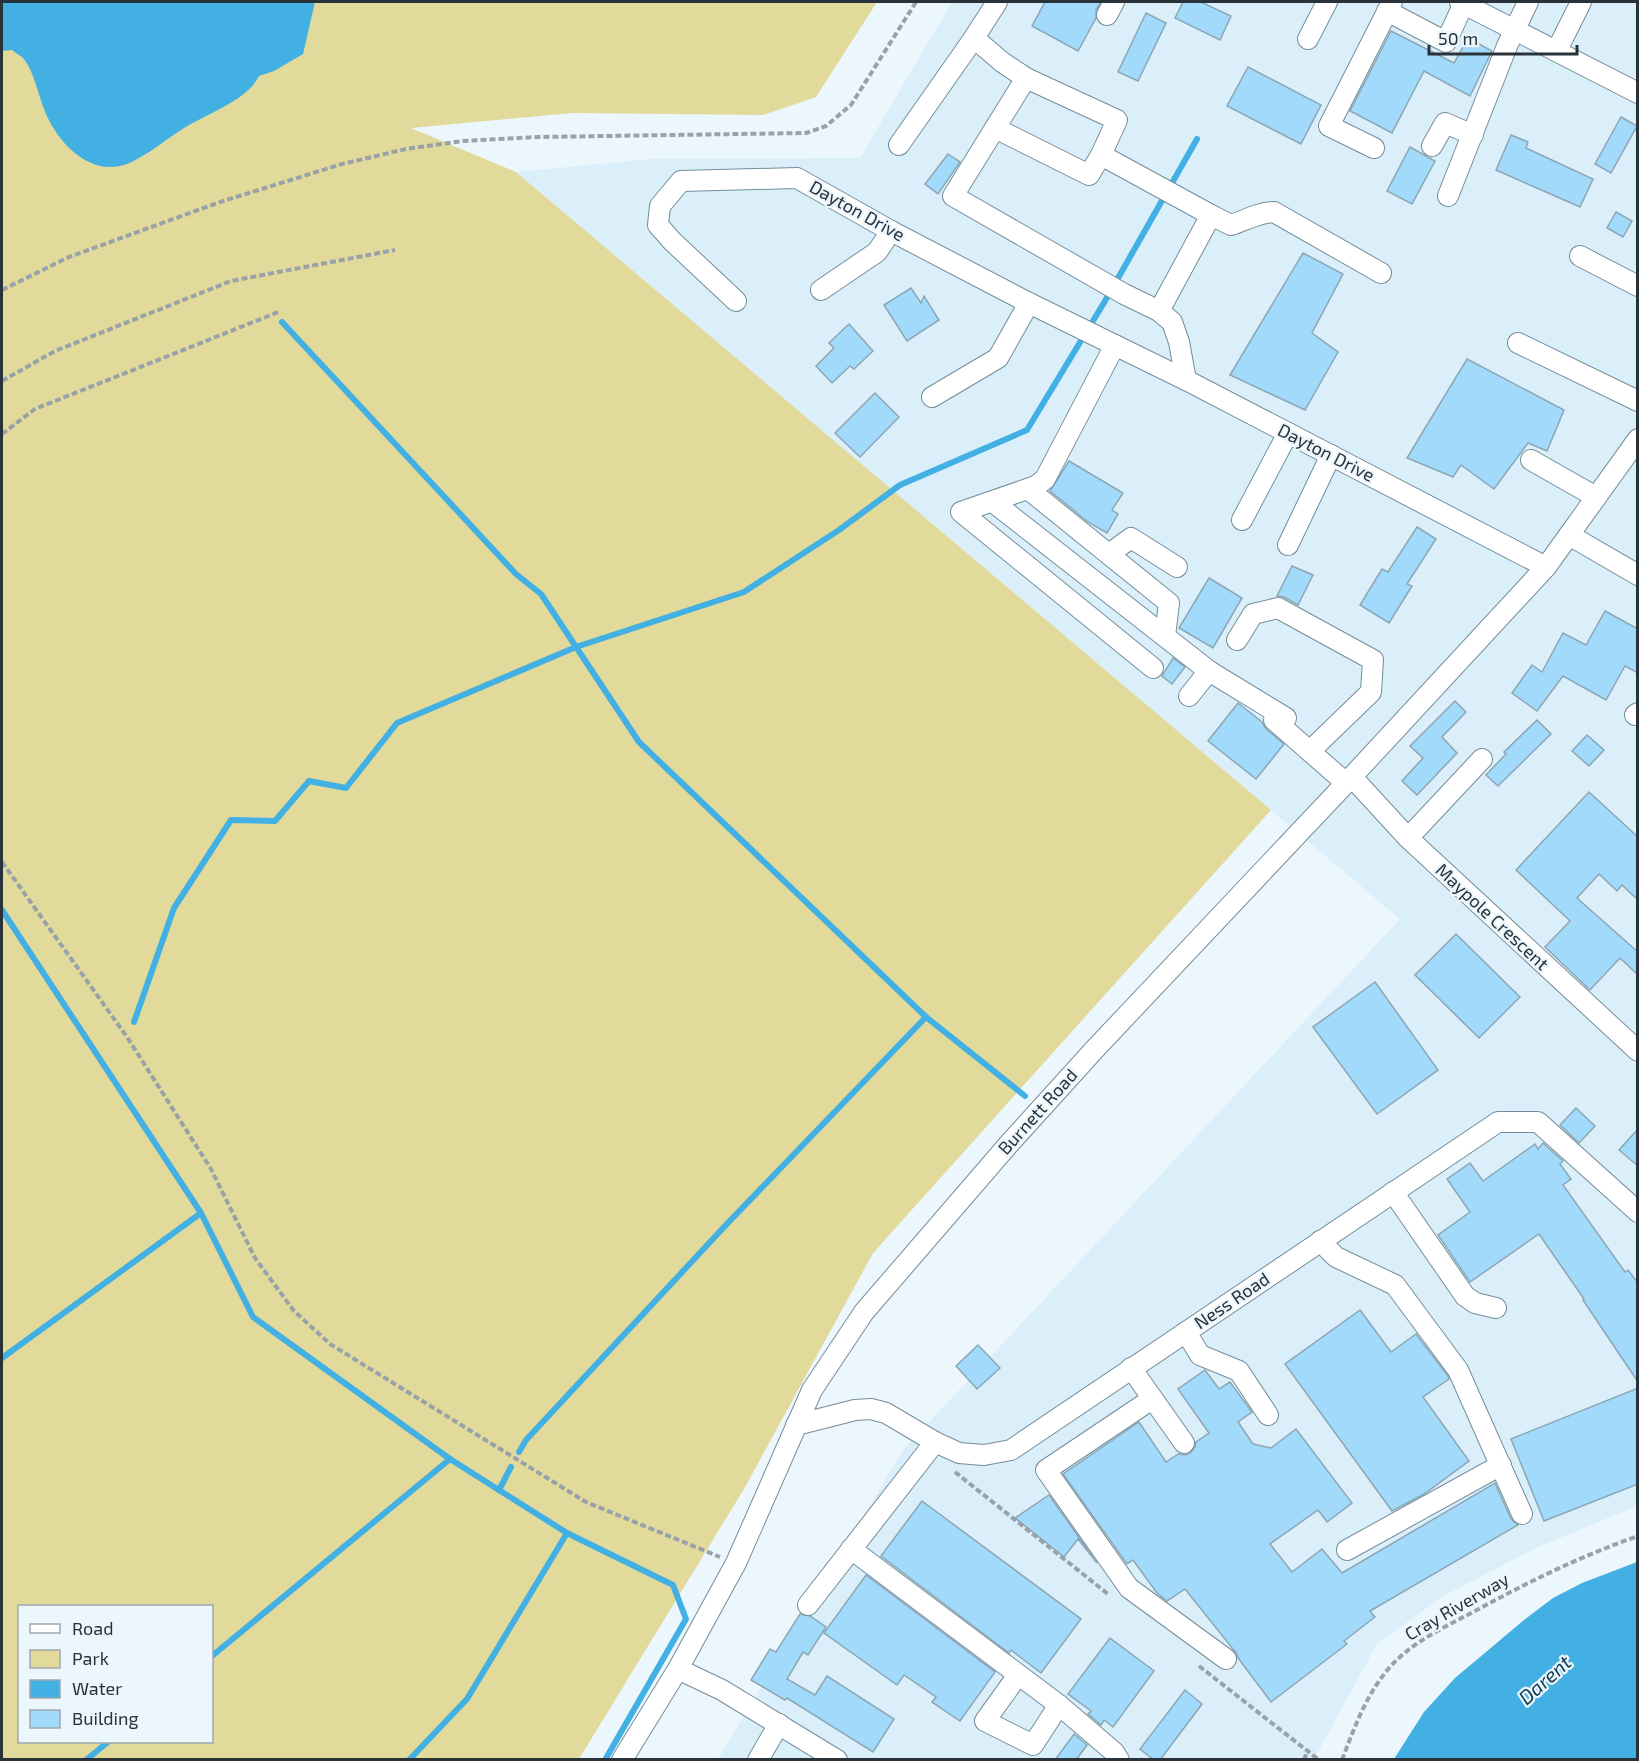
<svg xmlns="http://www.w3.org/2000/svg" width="1639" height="1761" font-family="'Exo 2',sans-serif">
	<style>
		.built { fill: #dbeffb }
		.green { fill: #e1da9b; fill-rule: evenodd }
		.water { fill: #43b0e4 }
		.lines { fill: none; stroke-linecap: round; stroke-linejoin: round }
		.stream { stroke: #43b0e4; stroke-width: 6 }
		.building { fill: #a1dafa; stroke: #8ca6b4; stroke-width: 1.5 }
		.minor-casing { stroke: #748d9b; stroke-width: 22 }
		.path { stroke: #98a2a8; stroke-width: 4; stroke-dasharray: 6 3; stroke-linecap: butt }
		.minor { stroke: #fff; stroke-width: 20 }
		.labels { text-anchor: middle; stroke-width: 4.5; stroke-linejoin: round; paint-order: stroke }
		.street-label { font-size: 18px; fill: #283238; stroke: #ecf6fd }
		.water-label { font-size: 20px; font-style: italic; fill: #0c3b51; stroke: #ecf6fd }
	</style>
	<rect width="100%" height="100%" fill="#ecf6fd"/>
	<path class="built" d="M 952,2 L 1637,2 L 1637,1506 L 1536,1548 L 1445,1595 L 1377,1644 L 1314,1759 L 718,1759 L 903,1450 L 1400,919 L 516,172 L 650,159 L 860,158 Z"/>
	<path class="green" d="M 2,2 L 877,2 L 816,97 L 763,115 L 573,113 L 411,128 L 516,172 L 1271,810 L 873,1253 L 744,1489 L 579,1759 L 2,1760 ZM 20,1606 L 212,1606 L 212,1742 L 20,1742 Z"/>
	<g class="water">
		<path d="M 2,2 L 315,2 L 303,54 L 274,71 L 259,76 C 247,101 205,114 181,130 C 164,141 146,156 127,164 C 89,178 56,141 44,109 C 38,94 34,71 23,58 C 20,55 15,53 12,50 L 2,51 Z"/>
		<path d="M 1637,1562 L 1637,1759 L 1394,1759 L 1424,1712 L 1455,1678 L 1524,1620 L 1553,1598 L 1582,1583 Z"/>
	</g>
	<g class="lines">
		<g class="stream">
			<path d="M 282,322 L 516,574 L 541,594 L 639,742 L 926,1017 L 1025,1096"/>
			<path d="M 2,910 L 201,1213 L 253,1317 L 450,1459 L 567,1533 L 673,1585 L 686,1619 L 605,1760"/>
			<path d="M 134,1022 L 174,908 L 231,820 L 275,821 L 309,781 L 346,788 L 397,723 L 576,647 L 744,592 L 839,530 L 900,485 L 1027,430 L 1105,301 L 1197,139"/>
			<path d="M 2,1358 L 201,1213"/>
			<path d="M 519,1452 L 526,1440 L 724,1227 L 926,1017"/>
			<path d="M 499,1490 L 511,1467"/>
			<path d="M 212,1656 L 450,1459"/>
			<path d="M 86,1760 L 108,1742"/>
			<path d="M 409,1760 L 467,1699 L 567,1533"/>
		</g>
	</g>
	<g class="building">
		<path d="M 1045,2 L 1101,2 L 1096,10 L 1096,18 L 1078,51 L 1032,26 Z"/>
		<path d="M 1183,2 L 1201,2 L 1231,16 L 1220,40 L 1175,18 Z"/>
		<path d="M 1146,13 L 1166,23 L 1138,81 L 1118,72 Z"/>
		<path d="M 1391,31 L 1454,63 L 1468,38 L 1492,51 L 1470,96 L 1424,71 L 1392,133 L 1350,111 Z"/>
		<path d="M 1248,67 L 1321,105 L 1301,144 L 1227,106 Z"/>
		<path d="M 1621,117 L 1637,126 L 1611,173 L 1595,164 Z"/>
		<path d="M 1511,135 L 1528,142 L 1526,148 L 1593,179 L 1580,207 L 1496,170 Z"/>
		<path d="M 1410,147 L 1435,161 L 1412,204 L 1387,191 Z"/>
		<path d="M 948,154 L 960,162 L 938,194 L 925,184 Z"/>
		<path d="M 1616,212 L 1632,221 L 1623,237 L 1607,228 Z"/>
		<path d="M 1303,253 L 1343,274 L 1312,333 L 1338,352 L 1305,410 L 1230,375 Z"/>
		<path d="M 911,288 L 921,303 L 924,296 L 939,320 L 907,341 L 884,305 Z"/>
		<path d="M 849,324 L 873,351 L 854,369 L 850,366 L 832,383 L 816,366 L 834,348 L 829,343 Z"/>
		<path d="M 1467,359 L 1564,410 L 1547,451 L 1528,443 L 1494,489 L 1461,465 L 1453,477 L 1407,458 Z"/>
		<path d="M 875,393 L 899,417 L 860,457 L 835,433 Z"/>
		<path d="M 1069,461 L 1123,493 L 1112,510 L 1118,514 L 1107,533 L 1088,522 L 1050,491 Z"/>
		<path d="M 1417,527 L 1436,539 L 1407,584 L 1412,586 L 1389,623 L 1360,605 L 1382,569 L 1388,572 Z"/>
		<path d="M 1292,566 L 1313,575 L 1298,605 L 1284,597 L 1277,596 Z"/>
		<path d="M 1209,578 L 1242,598 L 1213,648 L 1179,628 Z"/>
		<path d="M 1605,611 L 1638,629 L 1638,673 L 1625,666 L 1606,700 L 1563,676 L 1537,711 L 1512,693 L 1532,665 L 1542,672 L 1563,633 L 1586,645 Z"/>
		<path d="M 1173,658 L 1185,667 L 1172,684 L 1162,676 Z"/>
		<path d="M 1455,701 L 1466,712 L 1442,737 L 1457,753 L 1417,795 L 1402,781 L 1423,758 L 1410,746 Z"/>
		<path d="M 1238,703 L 1262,722 L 1266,729 L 1284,744 L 1256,779 L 1208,741 Z"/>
		<path d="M 1537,720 L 1551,734 L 1498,786 L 1486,775 L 1506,754 L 1504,752 Z"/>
		<path d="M 1587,735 L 1604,750 L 1589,766 L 1572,751 Z"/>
		<path d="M 1589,792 L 1638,837 L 1638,900 L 1622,885 L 1617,891 L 1599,874 L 1577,898 L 1638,952 L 1638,975 L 1620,958 L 1590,990 L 1545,947 L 1570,921 L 1516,870 Z"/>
		<path d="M 1456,934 L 1520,997 L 1479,1038 L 1415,975 Z"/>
		<path d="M 1375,982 L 1438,1070 L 1377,1114 L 1313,1027 Z"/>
		<path d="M 1576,1108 L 1595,1126 L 1579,1143 L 1560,1125 Z"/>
		<path d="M 1638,1129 L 1638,1166 L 1619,1150 Z"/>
		<path d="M 1543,1143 L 1563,1161 L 1560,1164 L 1571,1179 L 1563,1185 L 1625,1272 L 1628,1270 L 1638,1283 L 1638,1382 L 1583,1300 L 1584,1299 L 1539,1234 L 1470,1282 L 1438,1235 L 1470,1212 L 1447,1179 L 1470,1163 L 1483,1181 L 1535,1144 L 1538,1149 Z"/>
		<path d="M 1360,1310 L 1391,1352 L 1416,1334 L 1448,1376 L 1449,1379 L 1423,1397 L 1469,1461 L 1424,1494 L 1392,1511 L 1285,1364 Z"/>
		<path d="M 978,1345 L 1000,1368 L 977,1389 L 956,1366 Z"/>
		<path d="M 1205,1370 L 1219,1389 L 1230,1382 L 1252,1412 L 1238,1422 L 1253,1444 L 1271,1448 L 1296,1429 L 1352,1503 L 1327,1522 L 1318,1510 L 1270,1544 L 1292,1572 L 1322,1549 L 1342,1573 L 1495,1483 L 1511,1519 L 1518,1525 L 1370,1611 L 1375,1617 L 1344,1641 L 1347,1644 L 1271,1702 L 1238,1658 L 1237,1654 L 1185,1589 L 1167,1601 L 1157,1593 L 1133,1560 L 1127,1564 L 1063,1474 L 1139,1422 L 1166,1462 L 1178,1454 L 1186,1455 L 1191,1452 L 1195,1447 L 1196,1442 L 1209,1433 L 1178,1389 Z"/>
		<path d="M 1638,1388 L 1638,1484 L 1544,1521 L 1511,1439 Z"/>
		<path d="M 1049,1495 L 1097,1563 L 1078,1539 L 1064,1557 L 1015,1518 Z"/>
		<path d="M 922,1501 L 1081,1619 L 1041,1673 L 1011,1650 L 1009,1653 L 881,1556 Z"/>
		<path d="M 866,1575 L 995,1672 L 960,1721 L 932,1702 L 936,1697 L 904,1675 L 897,1685 L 824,1633 Z"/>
		<path d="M 800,1614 L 810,1616 L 826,1627 L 808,1655 L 803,1652 L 787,1679 L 815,1695 L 827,1676 L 894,1719 L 873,1752 L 787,1698 L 785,1700 L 751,1680 L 770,1649 L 776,1652 Z"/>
		<path d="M 1110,1638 L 1154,1671 L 1113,1727 L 1104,1720 L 1101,1725 L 1088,1714 L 1091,1711 L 1068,1694 Z"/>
		<path d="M 1185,1690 L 1202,1704 L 1160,1760 L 1154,1760 L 1140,1749 Z"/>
		<path d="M 1074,1734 L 1087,1745 L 1076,1760 L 1055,1760 Z"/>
	</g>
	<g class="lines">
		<defs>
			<g id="minor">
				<path d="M 997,2 L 974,38 L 1002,62 L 1026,78 L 1117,120 L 1101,155"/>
				<path d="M 1460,2 L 1638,93"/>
				<path d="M 1387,11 L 1446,42 L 1464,3"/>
				<path d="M 1107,15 L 1114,2"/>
				<path d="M 1308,39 L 1327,2"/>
				<path d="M 1557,50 L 1581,2"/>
				<path d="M 1026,78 L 953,196 L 1124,294 L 1159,311 L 1172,322 L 1179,342 L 1186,380"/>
				<path d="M 995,128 L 1089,175 L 1101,155 L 1211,215 L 1159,311"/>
				<path d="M 899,145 L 974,38"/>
				<path d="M 1432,146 L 1445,123 L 1473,135"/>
				<path d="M 1374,148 L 1329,126 L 1392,2"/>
				<path d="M 1448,196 L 1507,46 L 1528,2"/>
				<path d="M 1211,215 L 1231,225 C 1247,220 1256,213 1274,212 L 1381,273"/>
				<path d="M 1580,256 L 1638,286"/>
				<path d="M 821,290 L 877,252 L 891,231"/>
				<path d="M 736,301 L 672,241 L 658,225 L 660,206 L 681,181 L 797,178 L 891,231 L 1029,303 L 1186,380 L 1546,567"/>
				<path d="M 1518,343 L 1638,401"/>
				<path d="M 1115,345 L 1045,479 L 1036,486 L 961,512 L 1153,668"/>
				<path d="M 932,397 L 998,358 L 1029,303"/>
				<path d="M 1531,460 L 1596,497"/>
				<path d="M 1028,489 L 1169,603 L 1165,636"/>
				<path d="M 993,502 L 1209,671 L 1189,696"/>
				<path d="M 1242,520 L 1288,433"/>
				<path d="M 1569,535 L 1638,439"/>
				<path d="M 1288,545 L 1331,455"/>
				<path d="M 1109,554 L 1131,538 L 1177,567"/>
				<path d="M 1237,640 L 1253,614 L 1278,608 L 1373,660 L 1371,692 L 1310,751"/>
				<path d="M 1209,671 L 1286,718"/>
				<path d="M 1635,715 L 1638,713"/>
				<path d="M 1274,720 L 1346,783"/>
				<path d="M 1352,777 L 1408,838 L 1638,1051"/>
				<path d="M 1408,838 L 1482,759"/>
				<path d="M 1393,1192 L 1465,1296 L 1475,1303 L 1496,1308"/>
				<path d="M 1320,1241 L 1336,1257 L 1395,1285 L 1458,1370 L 1522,1514"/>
				<path d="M 1186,1332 L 1200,1355 L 1239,1371 L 1268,1415"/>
				<path d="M 1131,1368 L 1184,1443"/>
				<path d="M 1152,1399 L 1046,1470 L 1129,1588 L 1226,1659"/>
				<path d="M 796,1425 L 855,1410 L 871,1409 L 886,1413 L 935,1442 L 959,1453 L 984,1455 L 1011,1450 L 1498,1122 L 1538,1122 L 1638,1212"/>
				<path d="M 851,1549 L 1059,1705 L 1114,1752 L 1119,1760"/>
				<path d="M 1347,1550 L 1501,1465"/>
				<path d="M 808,1605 L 935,1442"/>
				<path d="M 678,1669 L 722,1690 L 837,1760"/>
				<path d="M 1018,1675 L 985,1721 L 1033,1745 L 1059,1705"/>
				<path d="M 622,1760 L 678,1669 L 736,1563 L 812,1390 L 864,1312 L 1008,1145 L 1094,1050 L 1346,783 L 1546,567 L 1569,535 L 1638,575"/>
				<path d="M 758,1760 L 779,1724"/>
			</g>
		</defs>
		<use href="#minor" class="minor-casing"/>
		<g class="path">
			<path d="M 2,290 L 69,257 L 220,202 L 342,164 L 406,149 L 463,141 L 538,137 L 806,133 L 826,126 L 851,105 L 916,2"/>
			<path d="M 2,381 L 55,351 L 231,281 L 395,250"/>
			<path d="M 2,434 L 35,409 L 281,311"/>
			<path d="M 2,862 L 127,1037 L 211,1169 L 255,1258 L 294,1311 L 330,1344 L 586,1502 L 720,1557"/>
			<path d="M 955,1472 L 1108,1594"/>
			<path d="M 1199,1666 L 1319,1760"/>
			<path d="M 1304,1760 L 1308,1749"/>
			<path d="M 1342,1760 C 1353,1731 1364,1701 1382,1677 C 1405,1645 1441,1629 1475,1611 C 1528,1582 1581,1556 1638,1536"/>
		</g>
		<use href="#minor" class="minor"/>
	</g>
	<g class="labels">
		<g class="street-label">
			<text transform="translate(857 211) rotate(29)" y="6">Dayton Drive</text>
			<text transform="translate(1326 453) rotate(27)" y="6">Dayton Drive</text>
			<text transform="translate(1492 917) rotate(43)" y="6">Maypole Crescent</text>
			<text transform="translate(1038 1112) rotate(-48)" y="6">Burnett Road</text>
			<text transform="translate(1232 1301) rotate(-34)" y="6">Ness Road</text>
			<text transform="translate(1457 1607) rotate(-30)" y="6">Cray Riverway</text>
		</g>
		<g class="water-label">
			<text transform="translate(1545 1680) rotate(-42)" y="7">Darent</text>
		</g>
	</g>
	<rect width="1639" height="1761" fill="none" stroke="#283238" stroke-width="6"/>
	<rect x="18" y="1605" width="195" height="138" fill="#ecf6fd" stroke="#9ea8ae" stroke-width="1.5"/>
	<rect x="30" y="1624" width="30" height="9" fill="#ffffff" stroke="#9ea8ae" stroke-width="1.5"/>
	<text x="72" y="1635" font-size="18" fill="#283238">Road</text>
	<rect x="30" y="1650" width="30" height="18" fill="#e1da9b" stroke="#9ea8ae" stroke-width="1.5"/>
	<text x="72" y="1665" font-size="18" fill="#283238">Park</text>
	<rect x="30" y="1680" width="30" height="18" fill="#43b0e4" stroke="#9ea8ae" stroke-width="1.5"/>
	<text x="72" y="1695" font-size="18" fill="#283238">Water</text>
	<rect x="30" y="1710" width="30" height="18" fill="#a1dafa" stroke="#9ea8ae" stroke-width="1.5"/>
	<text x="72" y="1725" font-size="18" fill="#283238">Building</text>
	<path d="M1429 45v9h148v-9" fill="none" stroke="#283238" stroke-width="3"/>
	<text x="1438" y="45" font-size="18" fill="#283238" stroke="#ecf6fd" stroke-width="4.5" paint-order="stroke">50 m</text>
</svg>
